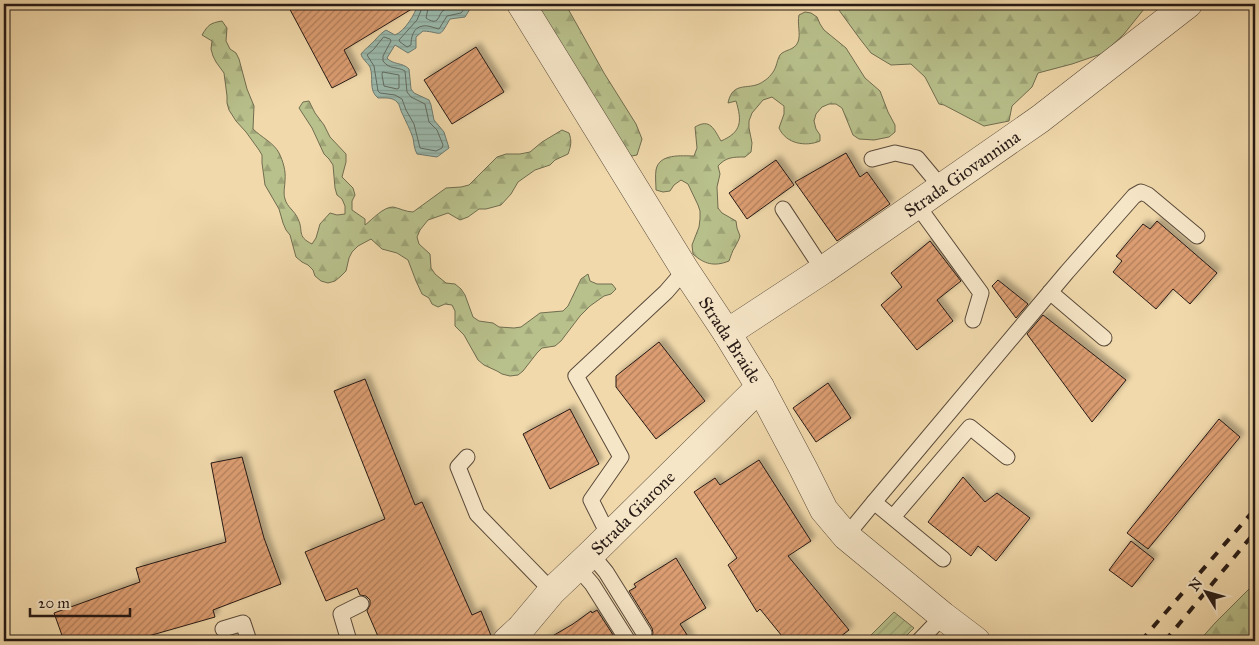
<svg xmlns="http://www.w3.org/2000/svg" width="1259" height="645" font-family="'IM FELL Great Primer',serif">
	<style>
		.forest { fill: url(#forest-firs); stroke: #706d50 }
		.garden { fill: url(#garden-furrows); stroke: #706d50 }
		.water { fill: url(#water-rules); stroke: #6d7a70 }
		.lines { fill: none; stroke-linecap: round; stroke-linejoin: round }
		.shore { stroke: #616a61; stroke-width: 1 }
		.building { fill: url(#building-hatch); stroke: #271a15; filter: url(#shadow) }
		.service-casing { stroke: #5a4a3a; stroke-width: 17 }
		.minor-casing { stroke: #5a4a3a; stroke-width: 29 }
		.service { stroke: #f6e6c8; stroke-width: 15 }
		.minor { stroke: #f6e6c8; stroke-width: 28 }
		.rail { stroke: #271a15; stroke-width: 4; stroke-dasharray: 9 9; stroke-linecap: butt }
		.labels { text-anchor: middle; stroke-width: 5; stroke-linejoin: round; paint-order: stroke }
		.street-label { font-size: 18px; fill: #271a15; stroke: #f6e6c8 }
	</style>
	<defs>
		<pattern id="forest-firs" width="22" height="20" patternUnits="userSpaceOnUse" patternTransform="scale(1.25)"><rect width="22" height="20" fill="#b8c08b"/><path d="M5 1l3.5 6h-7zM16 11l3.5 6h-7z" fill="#9ea477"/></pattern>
		<pattern id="garden-furrows" width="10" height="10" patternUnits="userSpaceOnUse" patternTransform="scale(1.25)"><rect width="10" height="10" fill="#b8c08b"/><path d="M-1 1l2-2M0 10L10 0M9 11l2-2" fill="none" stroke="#9ea477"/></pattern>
		<pattern id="water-rules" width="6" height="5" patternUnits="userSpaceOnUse" patternTransform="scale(1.25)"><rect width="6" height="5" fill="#9bbaad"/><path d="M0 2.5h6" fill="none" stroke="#869f94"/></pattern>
		<pattern id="building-hatch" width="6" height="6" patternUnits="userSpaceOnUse" patternTransform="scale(1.25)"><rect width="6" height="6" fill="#db9d71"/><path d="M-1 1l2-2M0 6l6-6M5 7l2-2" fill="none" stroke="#b27f5c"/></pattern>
		<filter id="shadow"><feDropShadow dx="4.5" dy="-4.5" stdDeviation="2.5" flood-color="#0004"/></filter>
	</defs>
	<rect width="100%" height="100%" fill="#f1d9ab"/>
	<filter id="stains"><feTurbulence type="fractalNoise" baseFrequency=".004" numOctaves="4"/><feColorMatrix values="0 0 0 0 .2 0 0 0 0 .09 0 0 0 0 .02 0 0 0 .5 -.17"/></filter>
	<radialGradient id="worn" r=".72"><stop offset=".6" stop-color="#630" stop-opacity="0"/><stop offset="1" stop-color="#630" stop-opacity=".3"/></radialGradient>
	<g class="forest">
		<path d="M 535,4 L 565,4 L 567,7 L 604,73 L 636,124 L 642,139 L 637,155 L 632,156 L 627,153 Z"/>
		<path d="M 833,4 L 1148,4 L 1124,34 L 1104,53 L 1072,64 L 1038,73 L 1032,87 L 1012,106 L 1009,121 L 984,126 L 944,105 L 939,104 L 925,77 L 911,64 L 891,65 L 871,53 L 860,39 L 836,6 Z"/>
		<path d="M 805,12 L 811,13 L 817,17 L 820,24 L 824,30 L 846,48 L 865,78 L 880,91 L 888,112 L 895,125 L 895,132 L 889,137 L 874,140 L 859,139 L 853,135 L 842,108 L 836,104 L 829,104 L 822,107 L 816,114 L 814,121 L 816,129 L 820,135 L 820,141 C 806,147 786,144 779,128 L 784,114 L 784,106 L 772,97 L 763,100 L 752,113 L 749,121 L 749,128 L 752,143 L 751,152 L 745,157 C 733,157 726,157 718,166 L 720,174 L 717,187 L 718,208 L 722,213 L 736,221 L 737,228 L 740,236 C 739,240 737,243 735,247 C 732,251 731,256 729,261 C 714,267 704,264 693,254 L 692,245 L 699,227 L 700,219 L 700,211 L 698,205 L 688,184 L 681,180 L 674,185 L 670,191 L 663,192 L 656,190 C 656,184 655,176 656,170 C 659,153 682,156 694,156 L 697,148 L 695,127 C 710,118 714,129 721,141 C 742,132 742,121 736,101 L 728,103 C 733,79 750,92 764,81 C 769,78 774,72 776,66 C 777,63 778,58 780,55 C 785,49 794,51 798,42 C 801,34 797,24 799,15 Z"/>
		<path d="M 222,21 L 227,28 L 226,41 L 230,49 L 236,53 L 239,59 L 247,89 L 254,106 L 253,129 C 261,137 274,143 279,153 C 283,161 286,171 285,180 C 285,186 283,193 285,199 C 287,207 295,211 298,219 C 304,231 296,236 312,244 L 316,238 L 320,224 L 330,213 L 337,215 L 345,214 L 345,206 L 342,199 L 337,195 L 335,188 L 333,165 L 329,159 L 324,154 L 312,128 L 299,108 L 303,102 L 309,101 L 315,113 L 324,125 L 330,137 L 346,154 L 346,162 L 342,177 L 353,188 L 355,195 L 352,201 L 352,210 L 365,219 L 365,225 C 373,219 383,207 393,207 C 399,208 406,212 413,212 L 446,188 L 461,187 L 469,185 L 497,157 L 506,154 L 520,154 L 530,152 L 542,142 L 562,130 L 569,133 C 572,141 571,146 568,154 L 555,160 L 550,165 L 535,170 L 518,182 L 511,194 L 501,205 L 486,209 L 479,209 L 468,217 L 460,220 L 448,213 L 428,220 L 420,230 L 417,237 L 419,244 L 430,254 L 431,268 L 435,274 L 446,283 L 455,284 L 461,289 L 465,295 L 473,317 L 479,321 L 493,323 L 499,327 L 514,328 L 521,327 L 540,313 L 563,311 L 568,306 L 581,279 L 588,274 L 590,281 L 597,284 L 612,284 L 616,289 L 611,294 L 604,296 L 590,306 L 580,316 L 561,341 L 555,346 L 542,348 L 537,353 L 523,371 L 518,375 L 510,376 L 502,374 L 497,371 L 484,365 L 478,360 L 464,335 L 455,326 L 455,311 L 452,305 L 445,304 L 438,307 L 432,304 L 429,298 L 422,294 L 416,281 L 408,260 L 397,253 L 382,249 L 371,239 L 358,246 L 352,252 L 349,258 L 346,271 L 341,276 L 335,281 L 328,283 L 321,281 L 315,276 L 313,270 L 308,265 L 302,262 L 296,257 L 290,235 L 286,230 L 283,223 L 279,209 L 265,185 L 262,163 L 262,155 L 259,150 L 246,132 L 236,121 L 229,110 L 227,103 L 227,96 L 224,73 L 216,62 L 213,56 L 211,49 L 212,41 L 202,35 C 208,25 210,23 222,21 Z"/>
		<path d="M 1255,583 L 1255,641 L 1199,641 L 1215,623 Z"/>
	</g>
	<path class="garden" d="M 894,612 L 914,628 L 901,641 L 865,641 Z"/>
	<path class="water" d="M 418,4 L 475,4 L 470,9 L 465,17 L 450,19 C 438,40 443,32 423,31 L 416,37 L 416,48 L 408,53 L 395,45 L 387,58 C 393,65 402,62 409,69 L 411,89 L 414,93 L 429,100 L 431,105 L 434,120 L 444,132 L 449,148 L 437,157 L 417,154 C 414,148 414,144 413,138 C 410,129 406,122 402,113 C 400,110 400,104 397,102 C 393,97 384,98 378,98 C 368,90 374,78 370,67 C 367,62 362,59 361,54 C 364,50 367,48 370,45 C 376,40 379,34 386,30 L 395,35 C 405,31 415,14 418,4 Z"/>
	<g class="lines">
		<g class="shore">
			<path d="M 423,4 L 422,8 L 417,20 L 399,40 L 400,42 L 407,47 L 411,45 C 411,38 413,27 423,26 C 428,25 434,28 439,29 L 447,16 L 461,13 L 468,4"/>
			<path d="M 429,4 L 426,18 C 429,20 434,23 437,20 C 440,17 440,12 444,10 C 451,6 455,9 460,4"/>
			<path d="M 384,37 L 390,39 L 391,41 L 383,56 L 383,61 C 390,70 396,66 405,71 L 407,92 L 411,97 L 425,104 L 429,122 L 437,130 L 443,145 L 442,148 L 436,151 L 420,148 L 414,124 L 406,110 L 402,99 L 395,95 L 380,93 L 378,91 L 374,66 L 367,55 L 373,50 Z"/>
			<path d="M 383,72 L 399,75 L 399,88 L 397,89 L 384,86 L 382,75 Z"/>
		</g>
	</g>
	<g class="building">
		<path d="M 287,4 L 420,4 L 344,50 L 357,75 L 332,88 Z"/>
		<path d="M 476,47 L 504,92 L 452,124 L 424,80 Z"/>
		<path d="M 846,153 L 860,177 L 867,172 L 890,204 L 837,241 L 795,182 Z"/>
		<path d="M 776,160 L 794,185 L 747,219 L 729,193 Z"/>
		<path d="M 1157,221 L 1217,273 L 1190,304 L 1173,289 L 1156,309 L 1113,272 L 1122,261 L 1116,256 L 1143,224 L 1150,229 Z"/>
		<path d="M 930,241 L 961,281 L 937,300 L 953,321 L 917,350 L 881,305 L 902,287 L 891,273 Z"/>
		<path d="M 998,280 L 1028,304 L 1016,318 L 992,286 Z"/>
		<path d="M 1043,315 L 1126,380 L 1092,422 L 1027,334 Z"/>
		<path d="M 659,342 L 705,401 L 656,439 L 616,387 L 616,376 Z"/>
		<path d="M 365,379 L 415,505 L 422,502 L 472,615 L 481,611 L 492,638 L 492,641 L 380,641 L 367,611 L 370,605 L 370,600 L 366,596 L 360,595 L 357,588 L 326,601 L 305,552 L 385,519 L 334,391 Z"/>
		<path d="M 828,383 L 851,418 L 816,442 L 793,408 Z"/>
		<path d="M 570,409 L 599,464 L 550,489 L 523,434 Z"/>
		<path d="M 1219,419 L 1240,437 L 1148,549 L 1127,533 Z"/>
		<path d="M 242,457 L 264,538 L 281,584 L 213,610 L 215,617 L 131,641 L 64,641 L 54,613 L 140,582 L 136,568 L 226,542 L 211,463 Z"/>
		<path d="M 759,460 L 811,541 L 788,556 L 849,630 L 835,641 L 786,641 L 760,609 L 757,612 L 728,565 L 737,558 L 694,492 L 715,478 L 720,485 Z"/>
		<path d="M 963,477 L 985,502 L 997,493 L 1030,518 L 996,561 L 978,546 L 971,556 L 928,522 Z"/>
		<path d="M 1131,541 L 1154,559 L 1132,587 L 1109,570 Z"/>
		<path d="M 676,558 L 706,608 L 680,624 L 691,641 L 648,641 L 652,637 L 653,633 L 652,628 L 629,591 L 636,587 L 634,584 Z"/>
		<path d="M 597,610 L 617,641 L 544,641 L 573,624 L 591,611 L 592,613 Z"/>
	</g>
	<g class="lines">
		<defs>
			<g id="service">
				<path d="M 872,159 L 895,153 L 917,158 L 942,188"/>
				<path d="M 917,205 L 981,293 L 973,320"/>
				<path d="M 783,209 L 823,270"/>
				<path d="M 1050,292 L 1104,338"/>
				<path d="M 467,457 L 458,467 L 477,514 L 552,591"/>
				<path d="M 874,502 L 943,559"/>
				<path d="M 893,517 L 970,427 L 1007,457"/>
				<path d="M 846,536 L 874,502 L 1067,272 L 1134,196 L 1141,192 L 1148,195 L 1197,236"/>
				<path d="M 605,540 L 605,528 L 591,500 L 621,457 L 576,376 L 666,292 L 685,270"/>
				<path d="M 591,554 L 606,572 L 644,633"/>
				<path d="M 577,567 L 592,584 L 628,641"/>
				<path d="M 223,629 L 243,623 L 249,641"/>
				<path d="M 349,641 L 341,614 L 361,604"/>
				<path d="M 919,641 L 943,616"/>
			</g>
			<g id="minor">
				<path d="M 521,4 L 685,270 L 727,333 L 760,387 L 803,468 L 824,510 L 846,536 L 943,616 L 976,641"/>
				<path d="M 727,333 L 823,270 L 1040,119 L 1188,4"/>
				<path d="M 507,641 L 521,628 L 552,591 L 591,554 L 760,387"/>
			</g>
		</defs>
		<use href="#service" class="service-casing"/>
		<use href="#minor" class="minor-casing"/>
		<use href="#service" class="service"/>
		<use href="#minor" class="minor"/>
		<g class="rail">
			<path d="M 1141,641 L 1255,509"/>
			<path d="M 1165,641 L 1255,532"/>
		</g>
	</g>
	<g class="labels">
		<g class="street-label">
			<text transform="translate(962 174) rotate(-35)" y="6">Strada Giovannina</text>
			<text transform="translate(730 340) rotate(57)" y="6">Strada Braide</text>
			<text transform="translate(633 513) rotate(-45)" y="6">Strada Giarone</text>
		</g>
	</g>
	<rect width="1259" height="645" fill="none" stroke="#f1d9ab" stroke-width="20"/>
	<rect x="5" y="5" width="1249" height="635" fill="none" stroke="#271a15" stroke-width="2.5"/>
	<rect x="10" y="10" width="1239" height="625" fill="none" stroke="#271a15"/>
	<g transform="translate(1206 592) rotate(307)" stroke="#f6e6c8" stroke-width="4" paint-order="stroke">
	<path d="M0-4L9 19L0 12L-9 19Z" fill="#271a15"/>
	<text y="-8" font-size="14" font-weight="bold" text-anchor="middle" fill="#271a15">N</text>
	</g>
	<path d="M30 608v8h100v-8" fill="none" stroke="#271a15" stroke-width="2.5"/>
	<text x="38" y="608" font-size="15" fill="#271a15" stroke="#f6e6c8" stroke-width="4" paint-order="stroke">20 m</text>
	<rect width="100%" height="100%" filter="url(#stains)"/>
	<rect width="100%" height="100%" fill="url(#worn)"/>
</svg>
